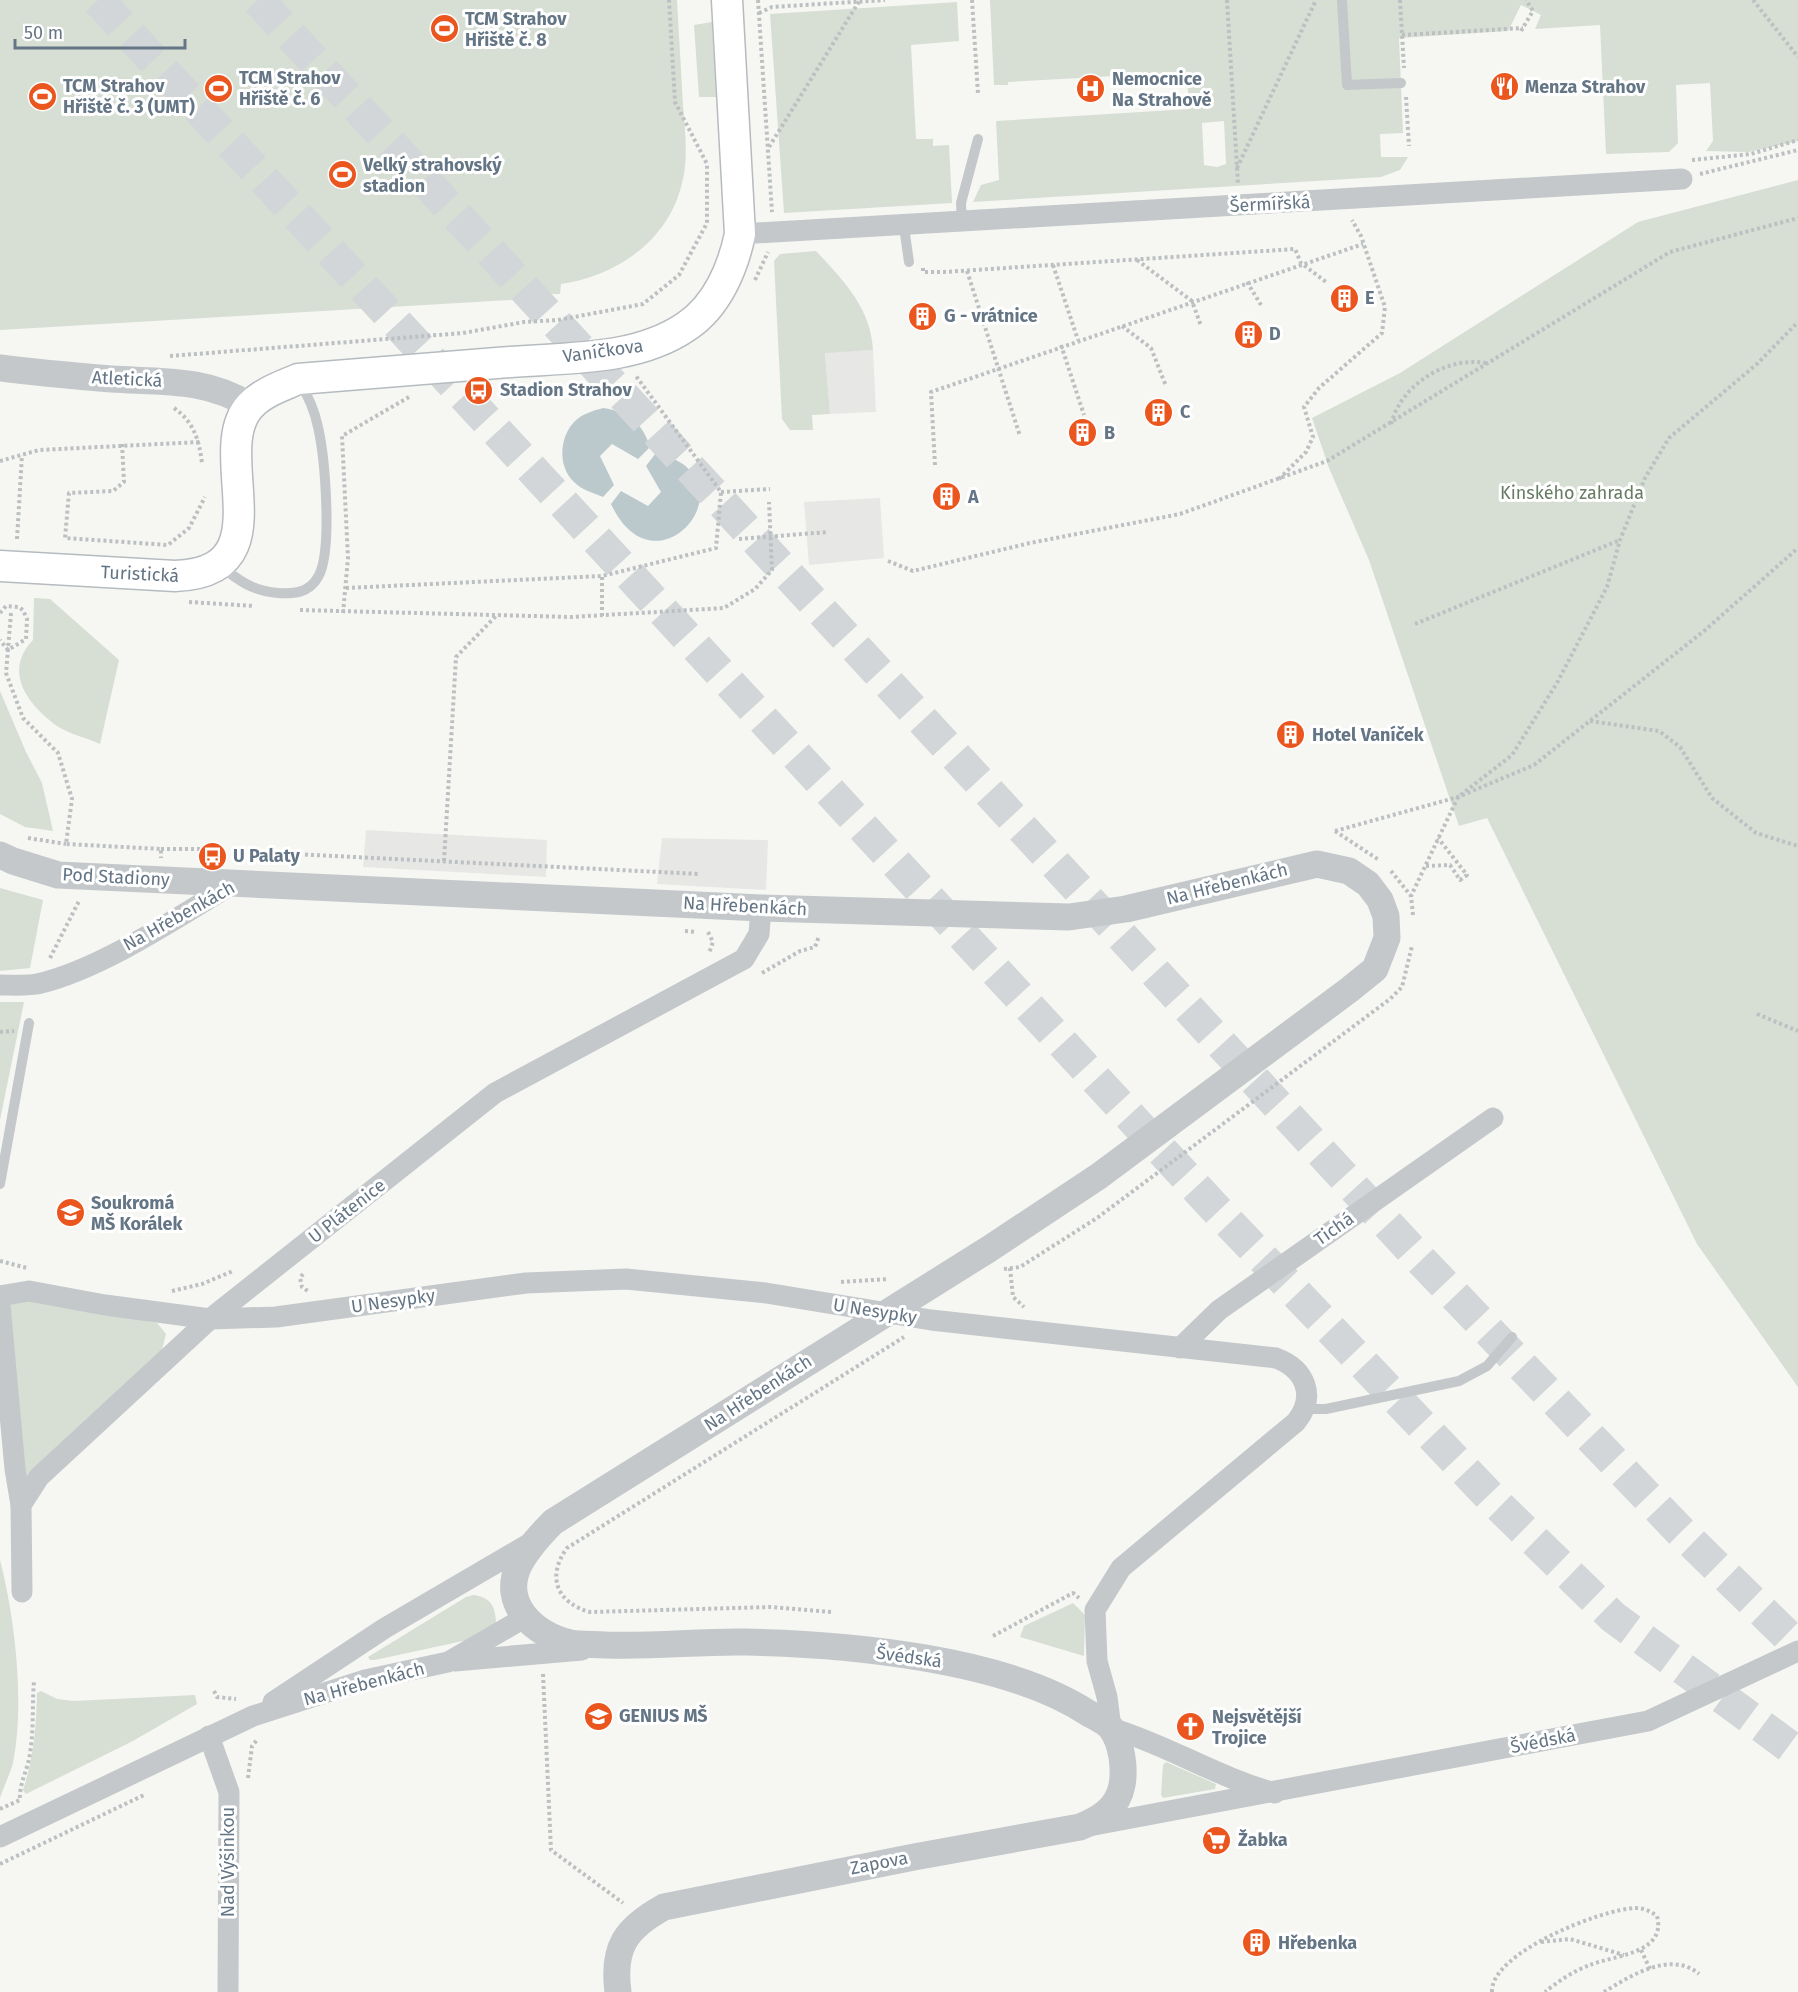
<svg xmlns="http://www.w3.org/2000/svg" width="1798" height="1992" font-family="'Fira Sans',sans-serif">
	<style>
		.built { fill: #e7e8e6 }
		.green { fill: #d7ded4; fill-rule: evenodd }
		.water { fill: #bbc8cc }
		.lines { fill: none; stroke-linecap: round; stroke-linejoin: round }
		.trunk-tunnel { stroke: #d2d6d8; stroke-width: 33; stroke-dasharray: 33 16; stroke-linecap: butt }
		.secondary-casing { stroke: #b6bbc0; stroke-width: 33 }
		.path { stroke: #bdc0c2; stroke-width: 4; stroke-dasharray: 3 3; stroke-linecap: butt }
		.service { stroke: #c4c8cb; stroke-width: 10 }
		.minor { stroke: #c4c8cb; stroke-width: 21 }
		.tertiary { stroke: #c4c8cb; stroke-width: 27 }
		.secondary { stroke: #fff; stroke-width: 30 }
		.path-bridge { stroke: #bdc0c2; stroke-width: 4; stroke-dasharray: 3 3; stroke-linecap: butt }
		.labels { text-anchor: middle; stroke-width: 6; stroke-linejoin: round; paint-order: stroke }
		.poi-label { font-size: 18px; font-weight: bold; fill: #647585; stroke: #fff; text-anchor: start }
		.street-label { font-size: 18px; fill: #647585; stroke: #fff }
		.park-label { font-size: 18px; fill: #677c63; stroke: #fff }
	</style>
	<rect width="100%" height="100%" fill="#f6f7f3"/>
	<g class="built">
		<path d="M 873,350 L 876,412 L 830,414 L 825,352 Z"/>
		<path d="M 880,498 L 884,558 L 809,565 L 804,502 Z"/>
		<path d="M 366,830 L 547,840 L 546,877 L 363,867 Z"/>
		<path d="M 662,838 L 768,840 L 766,890 L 657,884 Z"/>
	</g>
	<g class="green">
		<path d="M 0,0 L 677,0 C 679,35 681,70 683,105 C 685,132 689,161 681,187 C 666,243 615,276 561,284 L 560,294 L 546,294 L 545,298 L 0,330 Z"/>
		<path d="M 990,0 L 1798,0 L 1798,141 L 1749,152 L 1706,151 L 1713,141 L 1710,83 L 1676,85 L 1678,143 L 1669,152 L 1606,154 L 1600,25 L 1535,29 L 1541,15 L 1521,5 L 1508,31 L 1399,38 L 1403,133 L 1380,134 L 1381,157 L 1408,157 L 1400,170 L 1381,177 L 973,202 L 981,185 L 999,180 L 996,121 L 1189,109 L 1187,75 L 1152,76 L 1151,74 L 1008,82 L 1008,85 L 994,85 ZM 1224,121 L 1226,164 L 1217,167 L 1204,165 L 1202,123 Z"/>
		<path d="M 957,2 L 959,41 L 911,45 L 916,139 L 933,139 L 933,146 L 949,145 L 952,203 L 784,213 L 770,14 Z"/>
		<path d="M 712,22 L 716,97 L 699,97 L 694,25 Z"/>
		<path d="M 1798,180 L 1798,1387 L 1697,1244 L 1487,818 L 1459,826 L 1369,560 L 1329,468 L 1312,418 L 1400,373 L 1638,222 Z"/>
		<path d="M 816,251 C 843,280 871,308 873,350 L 825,353 L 830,414 L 812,415 L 813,430 L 790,430 L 782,419 L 774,261 L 780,254 Z"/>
		<path d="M 34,598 L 50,599 L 119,660 L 100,744 C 87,738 69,734 57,726 C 27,704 3,671 33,640 Z"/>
		<path d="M 0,651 L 0,691 L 26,752 L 42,783 L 53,831 L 25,827 L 0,814 Z"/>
		<path d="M 0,888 L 43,900 L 30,968 L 0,971 Z"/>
		<path d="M 0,1002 L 24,1002 L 0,1120 Z"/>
		<path d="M 24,1293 L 157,1323 L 166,1334 L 162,1350 L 25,1479 L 10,1305 Z"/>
		<path d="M 0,1560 C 15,1618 25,1703 13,1763 C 10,1774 4,1786 0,1798 Z"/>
		<path d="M 474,1595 C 493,1598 496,1609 496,1627 L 486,1636 L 375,1660 L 370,1660 L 368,1657 L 466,1597 Z"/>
		<path d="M 1073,1603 L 1085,1615 L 1084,1656 L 1020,1637 L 1024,1626 Z"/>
		<path d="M 41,1691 L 57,1699 L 74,1701 L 195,1695 L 197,1704 L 131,1742 L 26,1794 L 23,1790 C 34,1757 36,1728 37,1693 Z"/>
		<path d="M 1166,1762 L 1216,1784 L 1215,1789 L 1163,1798 L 1161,1795 L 1163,1765 Z"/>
	</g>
	<g class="water">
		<path d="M 603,408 C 629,412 642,422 650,447 L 638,459 L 612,444 L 600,456 L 614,485 L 603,497 C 593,493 582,490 574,482 C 558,467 559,438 574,422 C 582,414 592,411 603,408 Z"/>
		<path d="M 656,453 C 758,476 657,602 611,504 L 621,491 L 648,506 L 661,492 L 646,466 Z"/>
	</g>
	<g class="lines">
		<g class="trunk-tunnel">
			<path d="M 98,0 L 1213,1206 L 1496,1503 L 1613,1617 L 1798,1753"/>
			<path d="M 258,0 L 1416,1255 L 1681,1532 L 1798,1646"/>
		</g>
		<defs>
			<path id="secondary" d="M 0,566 L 175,576 C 288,572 207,453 250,406 C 263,392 282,386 298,379 C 365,374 431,368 497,363 C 559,357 634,363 687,326 C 717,306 733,268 740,234 L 727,0"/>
		</defs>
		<use href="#secondary" class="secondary-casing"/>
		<g class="path">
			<path d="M 758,0 L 772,212"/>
			<path d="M 972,0 L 978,94"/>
			<path d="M 1227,0 L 1238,184"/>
			<path d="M 1400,0 L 1404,68"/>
			<path d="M 1753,0 L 1798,57"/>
			<path d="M 759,13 L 772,7 L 885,0"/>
			<path d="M 1521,31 L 1533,11 L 1526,0"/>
			<path d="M 1402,35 L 1523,28"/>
			<path d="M 1406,97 L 1409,146"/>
			<path d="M 769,147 L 860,0"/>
			<path d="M 1692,160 L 1751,154 L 1798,140"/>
			<path d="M 1237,168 L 1316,0"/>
			<path d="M 1700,174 L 1798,150"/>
			<path d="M 1137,260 L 1192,301 L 1201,326"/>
			<path d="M 1053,265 L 1078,340"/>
			<path d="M 923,268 L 923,272 L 944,272 L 1295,249 L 1301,263 L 1326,282"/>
			<path d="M 967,271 L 1020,436"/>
			<path d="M 755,280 L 768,252"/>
			<path d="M 1247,282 L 1261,305"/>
			<path d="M 1122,326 L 1151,348 L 1166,386"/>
			<path d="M 1061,345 L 1084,415"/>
			<path d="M 170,356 L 463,333 L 524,322 L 558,320 L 643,304 L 679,275 L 707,223 L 707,164 L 675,102 L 669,0"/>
			<path d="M 174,408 C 194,422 199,440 202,463"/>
			<path d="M 1391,424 C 1401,385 1446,356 1486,363"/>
			<path d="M 122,444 L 124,482 L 113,491 L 69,493 L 65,538 L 168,545 L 189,528 L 205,497"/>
			<path d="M 0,461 L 39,450 L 200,442"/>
			<path d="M 935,465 L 931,392 L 1363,244"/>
			<path d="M 1279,479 L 1306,452 L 1313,437 L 1304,407 L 1319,388 L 1382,333 L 1385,307 L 1361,236 L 1352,220"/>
			<path d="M 721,492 L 770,489"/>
			<path d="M 17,539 L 22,455"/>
			<path d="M 888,561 L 913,571 L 1030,543 L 1180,514 L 1327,461 L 1670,252 L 1798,218"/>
			<path d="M 346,588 L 602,576 L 716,548 L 721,492 L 636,376"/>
			<path d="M 189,602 L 254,606"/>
			<path d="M 300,610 L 571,617 L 724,608 L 755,589 L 772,570 L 769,502"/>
			<path d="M 0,613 L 6,606 L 19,607 L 23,610 L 27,619 L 26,639 L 8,650 L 0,640"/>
			<path d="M 11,613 L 6,673 L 23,718 L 58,753 L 72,799 L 66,844 L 161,849 L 161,858"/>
			<path d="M 343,613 L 348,558 L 342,436 L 409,397"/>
			<path d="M 602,616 L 602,576"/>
			<path d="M 1415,624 L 1620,540"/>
			<path d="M 1590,721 L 1659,731 L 1680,747 L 1712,798 L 1756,833 L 1798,846"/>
			<path d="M 1335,831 L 1458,797 L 1534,765 L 1704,631 L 1798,548"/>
			<path d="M 1335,831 L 1379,860"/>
			<path d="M 28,838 L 66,844"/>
			<path d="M 161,849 L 209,849"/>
			<path d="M 293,854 L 700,874"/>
			<path d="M 444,861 L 456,657 L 496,616"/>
			<path d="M 1426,866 L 1450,865 L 1460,880 L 1467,875 L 1438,838"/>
			<path d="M 1391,871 L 1411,896"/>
			<path d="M 1413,915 L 1411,896 L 1458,797 L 1512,755 L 1557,683 L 1607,587 L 1620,540 L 1645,478 L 1669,438 L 1757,364 L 1798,322"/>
			<path d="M 685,931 L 697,932"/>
			<path d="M 708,932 L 713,942 L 709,953"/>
			<path d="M 50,958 L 79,901"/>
			<path d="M 762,973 L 800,951 L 815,947 L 819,936"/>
			<path d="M 1757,1014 L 1798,1031"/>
			<path d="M 0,1032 L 14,1031"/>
			<path d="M 0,1261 L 27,1268"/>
			<path d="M 1010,1268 L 1013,1297 L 1024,1307"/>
			<path d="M 1004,1269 L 1020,1267 L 1097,1218 L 1390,999 L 1402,987 L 1412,946"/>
			<path d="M 303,1274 L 300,1278 L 302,1287 L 309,1292"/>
			<path d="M 841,1282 L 888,1279"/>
			<path d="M 172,1291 L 202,1284 L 233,1271"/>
			<path d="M 831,1612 L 770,1607 L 590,1612 C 557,1603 546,1577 567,1548 L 904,1337"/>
			<path d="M 993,1636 L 1073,1593 L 1079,1598"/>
			<path d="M 543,1674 L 551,1850 L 623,1903"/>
			<path d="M 214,1691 L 217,1697 L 236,1699"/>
			<path d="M 248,1778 L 252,1746 L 257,1740"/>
			<path d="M 0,1809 L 20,1800 C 19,1783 28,1770 30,1753 C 34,1729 32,1705 34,1681"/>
			<path d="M 0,1864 L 144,1795"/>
			<path d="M 1541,1942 L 1570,1939 L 1624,1955"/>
			<path d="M 1641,1950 L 1650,1969"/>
			<path d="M 1492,1992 C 1490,1953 1602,1909 1635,1908 C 1644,1908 1650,1911 1657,1916 C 1667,1954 1614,1955 1590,1965 C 1575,1970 1557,1982 1545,1992"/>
			<path d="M 1604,1992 C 1630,1976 1671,1950 1699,1974"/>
		</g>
		<g class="service">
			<path d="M 1342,0 L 1347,85 L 1401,83"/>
			<path d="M 962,223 L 961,203 L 978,139"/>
			<path d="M 904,227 L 909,262"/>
			<path d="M 218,564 C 238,580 252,591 278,593 C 294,594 309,593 318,577 C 333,552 325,458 318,427 C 315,412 307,394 299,381"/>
			<path d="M 0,1184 L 29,1023"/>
			<path d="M 1305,1409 L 1326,1409 L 1459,1381 L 1487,1366 L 1512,1337"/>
		</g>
		<g class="minor">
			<path d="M 740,234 L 1682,179"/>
			<path d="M 0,985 C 12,985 25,986 37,984 C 100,970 180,916 236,882"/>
			<path d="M 0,1296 L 29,1291 L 105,1305 L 210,1319 L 276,1317 L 526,1283 L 626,1279 L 766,1293 L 931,1320 L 1276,1358 C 1305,1369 1317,1396 1296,1422 L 1121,1568 L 1095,1610 L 1097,1661 L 1107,1697 L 1111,1728 C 1168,1745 1216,1777 1275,1793"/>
			<path d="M 0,1305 L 15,1469 L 21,1505"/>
			<path d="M 1180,1348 L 1219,1310 L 1493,1118"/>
			<path d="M 22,1592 L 21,1505 L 39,1477 L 210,1319 L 495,1093 L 744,959 L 759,934 L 761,908"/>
			<path d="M 455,1661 L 582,1650"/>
			<path d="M 273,1702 L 385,1628 L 532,1542"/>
			<path d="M 209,1736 L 229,1792 L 228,1992"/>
			<path d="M 1089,1826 L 1648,1721 L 1798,1651"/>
			<path d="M 0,1837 L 253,1716 L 365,1680 L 448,1662 L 524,1618"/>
		</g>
		<g class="tertiary">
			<path d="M 0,368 C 37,373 74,376 111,379 C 160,382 208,378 250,406"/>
			<path d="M 0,855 L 13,861 L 58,875 L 761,908 L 1069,917 L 1126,909 L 1317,864 L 1349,871 L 1368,884 L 1380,900 L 1386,916 L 1387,938 L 1375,969 L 1349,990 L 1099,1176 L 989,1249 L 553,1522 C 540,1535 528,1548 519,1565 C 500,1604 535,1635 570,1643 C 581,1645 595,1644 606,1645 C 653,1647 700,1641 746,1642 C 846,1644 1004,1658 1088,1713 C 1095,1717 1106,1722 1111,1728 C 1122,1743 1125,1768 1122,1785 C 1118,1808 1100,1819 1080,1827 L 914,1857 L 664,1907 C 626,1928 612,1947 618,1992"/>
		</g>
		<use href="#secondary" class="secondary"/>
		<path class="path-bridge" d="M 739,539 L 828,532"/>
	</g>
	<defs>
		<symbol id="stadium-disc" viewBox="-11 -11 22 22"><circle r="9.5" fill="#eb561f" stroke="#fff"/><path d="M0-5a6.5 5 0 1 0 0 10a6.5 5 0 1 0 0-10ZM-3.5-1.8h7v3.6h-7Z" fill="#fff"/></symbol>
		<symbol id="restaurant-disc" viewBox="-11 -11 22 22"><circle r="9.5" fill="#eb561f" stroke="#fff"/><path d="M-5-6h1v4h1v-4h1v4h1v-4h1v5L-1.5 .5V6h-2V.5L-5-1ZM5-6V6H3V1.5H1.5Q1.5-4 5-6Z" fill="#fff"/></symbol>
		<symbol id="hospital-disc" viewBox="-11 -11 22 22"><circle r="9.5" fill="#eb561f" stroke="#fff"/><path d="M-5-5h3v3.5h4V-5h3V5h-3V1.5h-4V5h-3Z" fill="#fff"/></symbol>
		<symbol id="building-disc" viewBox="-11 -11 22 22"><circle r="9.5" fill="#eb561f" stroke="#fff"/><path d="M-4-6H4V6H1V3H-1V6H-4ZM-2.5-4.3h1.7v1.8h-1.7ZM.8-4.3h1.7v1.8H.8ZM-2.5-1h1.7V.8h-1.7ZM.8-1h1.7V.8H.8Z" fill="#fff"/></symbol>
		<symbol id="bus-disc" viewBox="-11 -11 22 22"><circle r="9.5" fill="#eb561f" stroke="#fff"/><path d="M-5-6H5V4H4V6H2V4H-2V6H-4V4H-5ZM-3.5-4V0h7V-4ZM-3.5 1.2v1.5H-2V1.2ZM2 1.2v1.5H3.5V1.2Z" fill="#fff"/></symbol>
		<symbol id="school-disc" viewBox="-11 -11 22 22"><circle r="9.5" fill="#eb561f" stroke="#fff"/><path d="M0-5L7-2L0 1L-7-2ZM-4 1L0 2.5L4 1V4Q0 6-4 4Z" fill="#fff"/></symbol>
		<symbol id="church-disc" viewBox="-11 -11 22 22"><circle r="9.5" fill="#eb561f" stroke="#fff"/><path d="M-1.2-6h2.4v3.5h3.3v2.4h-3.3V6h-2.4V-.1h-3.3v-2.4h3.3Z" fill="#fff"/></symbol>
		<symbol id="supermarket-disc" viewBox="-11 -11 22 22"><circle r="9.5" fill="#eb561f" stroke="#fff"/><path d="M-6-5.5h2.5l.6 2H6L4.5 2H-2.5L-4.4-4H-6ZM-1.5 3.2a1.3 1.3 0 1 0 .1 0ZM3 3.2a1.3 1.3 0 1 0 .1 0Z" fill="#fff"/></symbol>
	</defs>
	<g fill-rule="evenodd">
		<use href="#stadium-disc" x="428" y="12" width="33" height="33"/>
		<use href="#restaurant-disc" x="1488" y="70" width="33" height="33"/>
		<use href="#stadium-disc" x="202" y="72" width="33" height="33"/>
		<use href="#hospital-disc" x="1074" y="72" width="33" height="33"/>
		<use href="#stadium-disc" x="26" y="80" width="33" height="33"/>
		<use href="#stadium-disc" x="326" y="158" width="33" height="33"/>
		<use href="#building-disc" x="1328" y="282" width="33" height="33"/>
		<use href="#building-disc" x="906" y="300" width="33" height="33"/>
		<use href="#building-disc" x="1232" y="318" width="33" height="33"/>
		<use href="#bus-disc" x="462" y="374" width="33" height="33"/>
		<use href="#building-disc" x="1142" y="396" width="33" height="33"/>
		<use href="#building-disc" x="1066" y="416" width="33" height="33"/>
		<use href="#building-disc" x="930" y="480" width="33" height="33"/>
		<use href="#building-disc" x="1274" y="718" width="33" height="33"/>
		<use href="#bus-disc" x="196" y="840" width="33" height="33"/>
		<use href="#school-disc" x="54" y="1196" width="33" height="33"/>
		<use href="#school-disc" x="582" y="1700" width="33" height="33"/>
		<use href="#church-disc" x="1174" y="1710" width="33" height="33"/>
		<use href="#supermarket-disc" x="1200" y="1824" width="33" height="33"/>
		<use href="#building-disc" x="1240" y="1926" width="33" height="33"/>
	</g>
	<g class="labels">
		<g class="poi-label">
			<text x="465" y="25">TCM Strahov<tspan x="465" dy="21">Hřiště č. 8</tspan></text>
			<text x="239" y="84">TCM Strahov<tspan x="239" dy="21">Hřiště č. 6</tspan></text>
			<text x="1112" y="85">Nemocnice<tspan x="1112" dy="21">Na Strahově</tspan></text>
			<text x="63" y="92">TCM Strahov<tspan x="63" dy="21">Hřiště č. 3 (UMT)</tspan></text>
			<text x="1525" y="93">Menza Strahov</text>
			<text x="363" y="171">Velký strahovský<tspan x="363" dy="21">stadion</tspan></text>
			<text x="1365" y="304">E</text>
			<text x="944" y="322">G - vrátnice</text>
			<text x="1269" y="340">D</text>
			<text x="500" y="396">Stadion Strahov</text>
			<text x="1180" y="418">C</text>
			<text x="1104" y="439">B</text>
			<text x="968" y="503">A</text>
			<text x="1312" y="741">Hotel Vaníček</text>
			<text x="233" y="862">U Palaty</text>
			<text x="91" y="1209">Soukromá<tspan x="91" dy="21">MŠ Korálek</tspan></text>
			<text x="619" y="1722">GENIUS MŠ</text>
			<text x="1212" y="1723">Nejsvětější<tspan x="1212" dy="21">Trojice</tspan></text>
			<text x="1238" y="1846">Žabka</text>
			<text x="1278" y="1949">Hřebenka</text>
		</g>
		<g class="street-label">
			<text transform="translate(1270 204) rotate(-3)" y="6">Šermířská</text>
			<text transform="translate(603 351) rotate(-8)" y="6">Vaníčkova</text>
			<text transform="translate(127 379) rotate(3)" y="6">Atletická</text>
			<text transform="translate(140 574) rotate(3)" y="6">Turistická</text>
			<text transform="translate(116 877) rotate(3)" y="6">Pod Stadiony</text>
			<text transform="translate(1227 884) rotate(-14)" y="6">Na Hřebenkách</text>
			<text transform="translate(745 906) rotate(3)" y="6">Na Hřebenkách</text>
			<text transform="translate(179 916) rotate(-29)" y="6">Na Hřebenkách</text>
			<text transform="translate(347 1211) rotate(-38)" y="6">U Plátenice</text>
			<text transform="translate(1334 1229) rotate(-35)" y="6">Tichá</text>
			<text transform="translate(393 1301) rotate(-8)" y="6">U Nesypky</text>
			<text transform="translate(875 1311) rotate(9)" y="6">U Nesypky</text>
			<text transform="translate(758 1393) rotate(-33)" y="6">Na Hřebenkách</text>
			<text transform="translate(909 1657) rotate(8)" y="6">Švédská</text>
			<text transform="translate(364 1684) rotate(-15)" y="6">Na Hřebenkách</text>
			<text transform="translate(1543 1741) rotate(-11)" y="6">Švédská</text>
			<text transform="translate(228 1862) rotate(-90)" y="6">Nad Výšinkou</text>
			<text transform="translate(879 1863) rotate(-11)" y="6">Zapova</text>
		</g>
		<g class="park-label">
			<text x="1572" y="499">Kinského zahrada</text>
		</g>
	</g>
	<path d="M15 39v9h170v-9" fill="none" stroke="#647585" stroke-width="3"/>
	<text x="24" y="39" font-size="18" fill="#647585" stroke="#ffffff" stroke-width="4.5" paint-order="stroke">50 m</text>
</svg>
